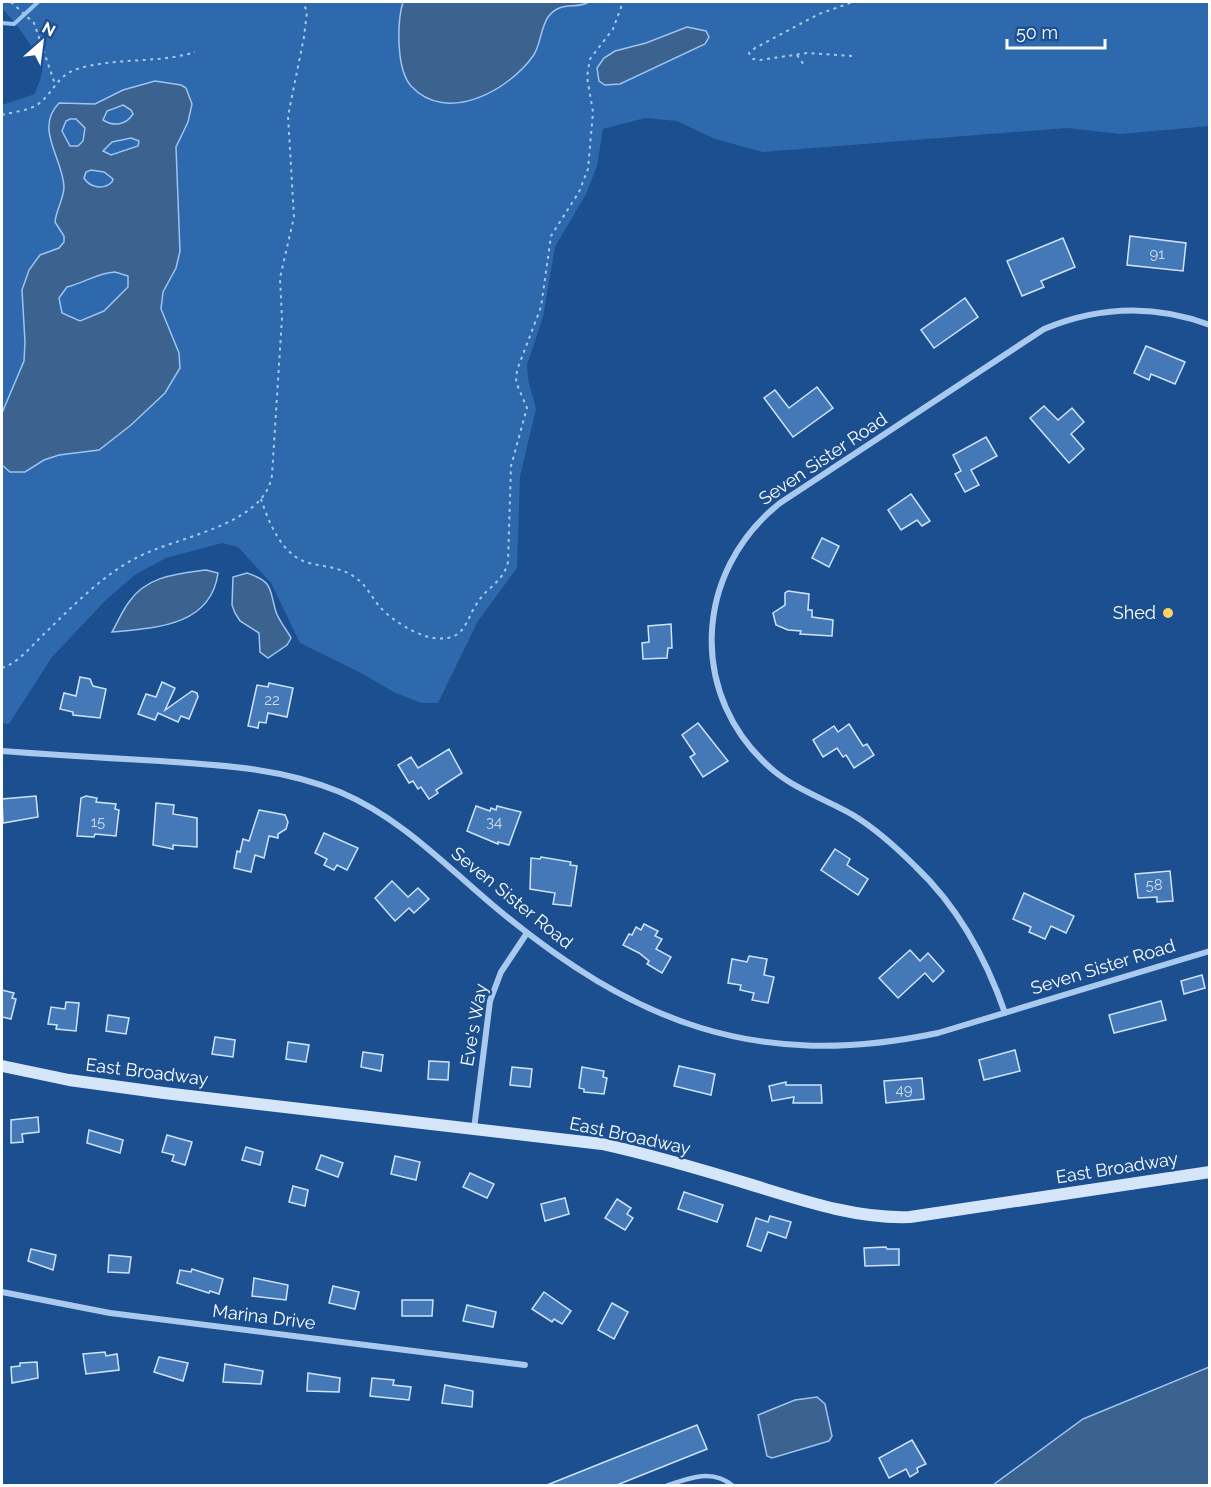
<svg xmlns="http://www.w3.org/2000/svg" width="1211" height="1487" font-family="Raleway,sans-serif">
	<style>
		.green { fill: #2e69ad }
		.water { fill: #3c6290; stroke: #9cc4f0; stroke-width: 1.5; fill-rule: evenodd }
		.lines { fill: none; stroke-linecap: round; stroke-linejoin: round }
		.stream { stroke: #9cc4f0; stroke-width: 4 }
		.building { fill: #4478b7; stroke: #cfe3fa; stroke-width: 1.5 }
		.path { stroke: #a9c9ee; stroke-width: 2; stroke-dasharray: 3 4.5; stroke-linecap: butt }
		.lane { stroke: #a9c9ee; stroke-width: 4.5 }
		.street { stroke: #a9c9ee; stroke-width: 6 }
		.secondary { stroke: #d6e6fa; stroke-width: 12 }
		.poi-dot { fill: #ffd166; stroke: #1b4f8f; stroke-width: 2 }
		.labels { text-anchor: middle; stroke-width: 4.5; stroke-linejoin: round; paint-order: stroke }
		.number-label { font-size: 15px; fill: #d0dded }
		.street-label { font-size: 18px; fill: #fff; stroke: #1b4f8f }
		.poi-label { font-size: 18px; fill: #fff; stroke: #1b4f8f; text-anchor: end }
	</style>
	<rect width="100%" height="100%" fill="#1b4f8f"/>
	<path class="green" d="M 2,2 L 1209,2 L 1209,126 L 1121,134 L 1067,128 L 763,152 L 715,139 L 677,121 L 645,118 L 603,129 L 597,166 L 586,194 L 555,247 L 543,317 L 527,365 L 528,379 L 536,409 L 520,476 L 517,568 L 478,621 L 438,703 L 421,703 L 394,692 L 361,673 L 300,643 L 271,583 L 238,547 L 222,543 L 166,558 L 136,574 L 106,600 L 52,657 L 9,724 L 2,723 L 2,105 L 35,94 C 36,89 40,82 41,76 C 43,56 15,22 2,8 Z"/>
	<g class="water">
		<path d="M 403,2 L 589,2 C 575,10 561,0 548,17 C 540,29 541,45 533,56 C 509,90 447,125 411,86 C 396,69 397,22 403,2 Z"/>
		<path d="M 687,27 L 706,31 L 709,37 L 705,44 L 620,84 L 605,85 L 599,81 L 597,68 L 604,58 L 615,51 L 646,43 Z"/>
		<path d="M 155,81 L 181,85 L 186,88 L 192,104 L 188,122 L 176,147 L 180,251 L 176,268 L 163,292 L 161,309 L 179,353 L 180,368 L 165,393 L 131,425 L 99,450 L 59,455 L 44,460 L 25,472 L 10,472 L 2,465 L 2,413 L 24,361 L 25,342 L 22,290 L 29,270 L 40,255 L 59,248 L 64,242 L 64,236 L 55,222 C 56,210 64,198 64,187 C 63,158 34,129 59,103 L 95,104 L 123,90 ZM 123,105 L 131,110 L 133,114 C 126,125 114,127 103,120 L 107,111 ZM 70,119 L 76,119 L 85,128 L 83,141 L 78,146 L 70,146 L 62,131 L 66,121 ZM 131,138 L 139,141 L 138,146 L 111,155 L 103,151 L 112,142 ZM 91,170 L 104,172 L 113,179 L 112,182 C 104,190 90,188 84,178 L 86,172 ZM 115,272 L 128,276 L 128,287 L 104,311 L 80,321 L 62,313 L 59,298 L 67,287 C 84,283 97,273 115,272 Z"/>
		<path d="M 206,570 L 218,573 C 211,626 156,628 112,632 C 118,622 122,611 129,602 C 147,576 176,574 206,570 Z"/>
		<path d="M 247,573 C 274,582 269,589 276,612 C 279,621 287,630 291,638 L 287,645 L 268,658 L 260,652 L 259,633 L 240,621 L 235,613 L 232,605 L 233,577 Z"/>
		<path d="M 1209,1367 L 1209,1485 L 993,1485 L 1083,1419 Z"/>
		<path d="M 817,1397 L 825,1404 L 832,1436 L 829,1441 L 772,1458 L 767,1456 L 758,1415 L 795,1400 Z"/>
	</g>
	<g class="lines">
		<path class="stream" d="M 2,23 L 14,24 L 38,2"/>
	</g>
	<g class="building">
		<path d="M 1130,236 L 1186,243 L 1183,271 L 1127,265 Z"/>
		<path d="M 1063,238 L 1075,267 L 1041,281 L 1044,287 L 1022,296 L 1007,261 Z"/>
		<path d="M 965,298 L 978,317 L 934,348 L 921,330 Z"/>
		<path d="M 1146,346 L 1185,362 L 1175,384 L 1151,374 L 1149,380 L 1134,373 Z"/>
		<path d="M 817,387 L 833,408 L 793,437 L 764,398 L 775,390 L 789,408 Z"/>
		<path d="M 1044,406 L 1058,420 L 1072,408 L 1084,422 L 1071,434 L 1084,449 L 1069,463 L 1030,418 Z"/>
		<path d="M 986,437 L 997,456 L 971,470 L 979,485 L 965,492 L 955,474 L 961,471 L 953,455 Z"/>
		<path d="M 911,494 L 930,521 L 922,526 L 917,520 L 901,530 L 888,510 Z"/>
		<path d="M 822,538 L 839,546 L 829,567 L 812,558 Z"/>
		<path d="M 788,591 L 809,594 L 808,610 L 812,610 L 812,617 L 833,620 L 832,636 L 800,634 L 801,631 L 788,630 L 776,625 L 773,613 L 785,605 L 785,593 Z"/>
		<path d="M 671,624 L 672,648 L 668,648 L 667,658 L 643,659 L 642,643 L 649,642 L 648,626 Z"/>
		<path d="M 80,677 L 90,679 L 93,686 L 106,689 L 100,718 L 73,715 L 73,712 L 60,709 L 64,693 L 76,696 Z"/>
		<path d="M 162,682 L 175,688 L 165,710 L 192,691 L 197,693 L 198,697 L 189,719 L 181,716 L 178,722 L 158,713 L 155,720 L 138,714 L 146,694 L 156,697 Z"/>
		<path d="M 269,683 L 293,688 L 287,717 L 268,713 L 266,723 L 259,722 L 258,728 L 248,726 L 257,685 L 268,687 Z"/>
		<path d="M 698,723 L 728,761 L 703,777 L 690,757 L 695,754 L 682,735 Z"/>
		<path d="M 849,724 L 863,746 L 867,744 L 874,755 L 854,768 L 846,755 L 843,757 L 837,748 L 823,757 L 813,740 L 834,726 L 838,732 Z"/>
		<path d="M 449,749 L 462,773 L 436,790 L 438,793 L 429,799 L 421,787 L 418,789 L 413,781 L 409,783 L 398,765 L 411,757 L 418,768 Z"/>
		<path d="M 36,796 L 38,817 L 3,823 L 2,799 Z"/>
		<path d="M 86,796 L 97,798 L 96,802 L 116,804 L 115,809 L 119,810 L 116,836 L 95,834 L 94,837 L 77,836 L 81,798 Z"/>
		<path d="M 156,803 L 174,805 L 173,814 L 197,818 L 197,847 L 173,845 L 173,849 L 153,845 Z"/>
		<path d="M 476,806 L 490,811 L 491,808 L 496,810 L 497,806 L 521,812 L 509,845 L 498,842 L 498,844 L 467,831 Z"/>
		<path d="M 259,810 L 285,815 L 288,822 L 286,829 L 278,834 L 278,838 L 269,836 L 264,858 L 255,855 L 251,872 L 234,868 L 237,851 L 240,852 L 243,839 L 249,841 Z"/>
		<path d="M 324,833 L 358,848 L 347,870 L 337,865 L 334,870 L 324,865 L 327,859 L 315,853 Z"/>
		<path d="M 835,849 L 850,859 L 847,865 L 868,879 L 858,895 L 821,870 Z"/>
		<path d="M 541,857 L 571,862 L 570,865 L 577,866 L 571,906 L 553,904 L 555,893 L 530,889 L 531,858 L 540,859 Z"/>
		<path d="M 1170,871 L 1173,901 L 1157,902 L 1157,897 L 1138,898 L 1135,874 Z"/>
		<path d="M 392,881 L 408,897 L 418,888 L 429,899 L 414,913 L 409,908 L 395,921 L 375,898 Z"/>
		<path d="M 1024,893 L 1074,916 L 1066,933 L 1051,926 L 1045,939 L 1029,932 L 1031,927 L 1013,919 Z"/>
		<path d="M 644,924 L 658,931 L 655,936 L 662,939 L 656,949 L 671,957 L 662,973 L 647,964 L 649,961 L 639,953 L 623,945 L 629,934 L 632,935 L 636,927 L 641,930 Z"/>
		<path d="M 910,950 L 920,961 L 928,953 L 944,971 L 933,982 L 925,973 L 898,998 L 879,978 Z"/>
		<path d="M 749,956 L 767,959 L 764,975 L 774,977 L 768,1003 L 752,1000 L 754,993 L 740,990 L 741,985 L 728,983 L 732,959 L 747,962 Z"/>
		<path d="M 1202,975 L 1205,988 L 1184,994 L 1181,981 Z"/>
		<path d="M 2,990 L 14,993 L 12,998 L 16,999 L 11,1019 L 2,1017 Z"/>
		<path d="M 1161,1001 L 1166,1020 L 1114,1033 L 1109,1015 Z"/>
		<path d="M 66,1002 L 79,1003 L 76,1031 L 56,1029 L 57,1025 L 48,1024 L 51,1007 L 65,1009 Z"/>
		<path d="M 108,1015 L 129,1018 L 126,1034 L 106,1031 Z"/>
		<path d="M 215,1037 L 235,1040 L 233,1057 L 212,1054 Z"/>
		<path d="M 288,1042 L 309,1045 L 306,1062 L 286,1059 Z"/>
		<path d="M 1015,1050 L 1020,1071 L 984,1080 L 979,1060 Z"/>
		<path d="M 363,1052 L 383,1055 L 381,1071 L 361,1067 Z"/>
		<path d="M 429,1061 L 449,1062 L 448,1080 L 428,1079 Z"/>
		<path d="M 679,1066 L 715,1074 L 711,1095 L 674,1086 Z"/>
		<path d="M 512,1067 L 532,1069 L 530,1087 L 510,1085 Z"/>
		<path d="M 582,1067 L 604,1071 L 603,1077 L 607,1078 L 604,1094 L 584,1092 L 584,1089 L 579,1088 Z"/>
		<path d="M 922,1078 L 924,1099 L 886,1103 L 884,1081 Z"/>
		<path d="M 786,1082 L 786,1085 L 821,1085 L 822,1103 L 793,1103 L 794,1097 L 772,1101 L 769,1086 Z"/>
		<path d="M 38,1117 L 39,1132 L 22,1134 L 23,1142 L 11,1143 L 11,1120 Z"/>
		<path d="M 89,1130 L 123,1140 L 120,1153 L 87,1143 Z"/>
		<path d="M 167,1135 L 192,1142 L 185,1165 L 172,1161 L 174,1155 L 162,1152 Z"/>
		<path d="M 246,1147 L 263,1152 L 260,1165 L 242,1160 Z"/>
		<path d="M 321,1155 L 343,1163 L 338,1177 L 316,1169 Z"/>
		<path d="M 395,1156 L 420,1162 L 416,1180 L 391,1174 Z"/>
		<path d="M 470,1173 L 494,1184 L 487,1198 L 463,1187 Z"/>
		<path d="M 293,1186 L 308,1190 L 305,1206 L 289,1202 Z"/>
		<path d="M 684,1192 L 723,1205 L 717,1222 L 678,1209 Z"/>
		<path d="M 565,1198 L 569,1214 L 545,1221 L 541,1204 Z"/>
		<path d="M 617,1199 L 631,1208 L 627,1214 L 633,1218 L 625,1230 L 605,1218 Z"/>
		<path d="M 770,1216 L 791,1222 L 786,1238 L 768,1232 L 761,1251 L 747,1246 L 756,1218 L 768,1222 Z"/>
		<path d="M 886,1247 L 887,1249 L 899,1249 L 899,1265 L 865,1266 L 864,1248 Z"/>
		<path d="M 31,1249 L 56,1255 L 53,1270 L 28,1261 Z"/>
		<path d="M 109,1255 L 131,1257 L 129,1273 L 108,1272 Z"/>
		<path d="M 192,1269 L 223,1279 L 219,1294 L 210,1291 L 209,1293 L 177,1283 L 180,1270 L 191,1272 Z"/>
		<path d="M 254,1278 L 288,1285 L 286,1300 L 252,1296 Z"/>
		<path d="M 333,1286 L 359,1292 L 355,1309 L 329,1303 Z"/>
		<path d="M 544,1292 L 571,1311 L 562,1324 L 554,1319 L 552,1322 L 532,1309 Z"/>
		<path d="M 402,1300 L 433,1300 L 432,1316 L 402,1316 Z"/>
		<path d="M 612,1303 L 628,1312 L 614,1339 L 598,1330 Z"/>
		<path d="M 467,1305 L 496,1312 L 493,1327 L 463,1321 Z"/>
		<path d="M 105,1352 L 106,1356 L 117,1354 L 119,1370 L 86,1374 L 83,1354 Z"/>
		<path d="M 159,1357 L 188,1363 L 183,1381 L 154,1372 Z"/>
		<path d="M 37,1362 L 38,1378 L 12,1383 L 11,1367 L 20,1366 L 20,1363 Z"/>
		<path d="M 225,1364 L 263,1371 L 261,1384 L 223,1382 Z"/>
		<path d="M 308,1373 L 340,1378 L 339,1392 L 307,1391 Z"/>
		<path d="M 372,1378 L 394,1380 L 393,1385 L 411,1387 L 409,1400 L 370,1396 Z"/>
		<path d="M 445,1385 L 473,1391 L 472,1407 L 442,1403 Z"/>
		<path d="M 697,1425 L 707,1449 L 617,1485 L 547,1485 Z"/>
		<path d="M 912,1440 L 926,1464 L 917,1468 L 918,1472 L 910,1477 L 906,1469 L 889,1478 L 879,1458 Z"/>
	</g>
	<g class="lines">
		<g class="path">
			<path d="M 11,2 L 34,23 L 55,84"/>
			<path d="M 797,55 L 804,65"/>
			<path d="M 852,56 L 807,53 L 760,60 L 753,59 L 749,53 L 755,48 L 819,14 L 853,2"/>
			<path d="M 2,115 C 13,112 27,111 37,105 C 53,94 57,75 77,69 C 116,57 157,64 195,52"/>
			<path d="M 261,499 C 269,523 282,556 309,563 C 325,567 341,567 356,578 C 366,585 371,596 379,606 C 394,623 433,648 456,635 C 467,628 469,615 476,605 C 485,588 503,583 508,562 L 511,466 L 527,408 L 516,382 L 517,370 L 541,307 L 551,236 L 579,192 L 588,169 L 593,112 L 587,77 L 590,59 L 613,29 L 623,2"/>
			<path d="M 2,668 C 20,662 33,644 47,631 C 74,605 103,575 136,558 C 174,537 265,526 272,475 L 282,318 L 280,278 L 294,217 L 288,116 L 304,37 L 307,12 L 303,2"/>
		</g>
		<path class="lane" d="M 666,1486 C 688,1478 713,1468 733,1486"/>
		<g class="street">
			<path d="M 2,751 C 54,755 107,758 160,761 C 222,765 281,768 340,792 C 401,818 445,865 495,907 C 634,1023 756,1071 938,1033 L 1210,951"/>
			<path d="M 1005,1013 C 986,958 958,907 916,867 C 897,848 876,829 853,815 C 827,800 797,790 774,771 C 687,698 693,572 780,503 L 1044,329 C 1099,306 1154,304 1210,325"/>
			<path d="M 474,1129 L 490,1001 L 501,972 L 527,933"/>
			<path d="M 2,1292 L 110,1313 L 525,1365"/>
		</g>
		<path class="secondary" d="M 2,1066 L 69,1080 L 164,1093 L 602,1144 C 652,1155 700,1169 749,1184 C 801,1200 855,1219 910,1217 L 1210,1172"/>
	</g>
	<circle class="poi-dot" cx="1168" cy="613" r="6"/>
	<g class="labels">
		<g class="number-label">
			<text x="1157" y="259">91</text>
			<text x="272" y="705">22</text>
			<text x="98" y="827">15</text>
			<text x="494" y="827">34</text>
			<text x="1154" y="890">58</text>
			<text x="904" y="1095">49</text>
		</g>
		<g class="street-label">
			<text transform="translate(823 459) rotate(-34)" y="6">Seven Sister Road</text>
			<text transform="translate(512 898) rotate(39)" y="6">Seven Sister Road</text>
			<text transform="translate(1103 967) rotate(-17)" y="6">Seven Sister Road</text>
			<text transform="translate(474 1025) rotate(-80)" y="6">Eve's Way</text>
			<text transform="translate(147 1072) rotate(7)" y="6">East Broadway</text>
			<text transform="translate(630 1136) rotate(12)" y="6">East Broadway</text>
			<text transform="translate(1117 1168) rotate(-9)" y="6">East Broadway</text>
			<text transform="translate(264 1317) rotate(7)" y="6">Marina Drive</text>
		</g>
		<g class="poi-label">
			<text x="1156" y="619">Shed</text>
		</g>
	</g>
	<rect width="1211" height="1487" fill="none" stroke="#ffffff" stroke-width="6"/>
	<g transform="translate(42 42) rotate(28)" stroke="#1b4f8f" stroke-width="4.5" paint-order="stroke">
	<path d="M0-4.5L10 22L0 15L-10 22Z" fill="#ffffff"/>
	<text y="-9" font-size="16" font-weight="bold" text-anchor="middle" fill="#ffffff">N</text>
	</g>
	<path d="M1007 39v9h98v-9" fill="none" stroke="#ffffff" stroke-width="3"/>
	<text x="1016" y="39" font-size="18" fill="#ffffff" stroke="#1b4f8f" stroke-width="4.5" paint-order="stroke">50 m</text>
</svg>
